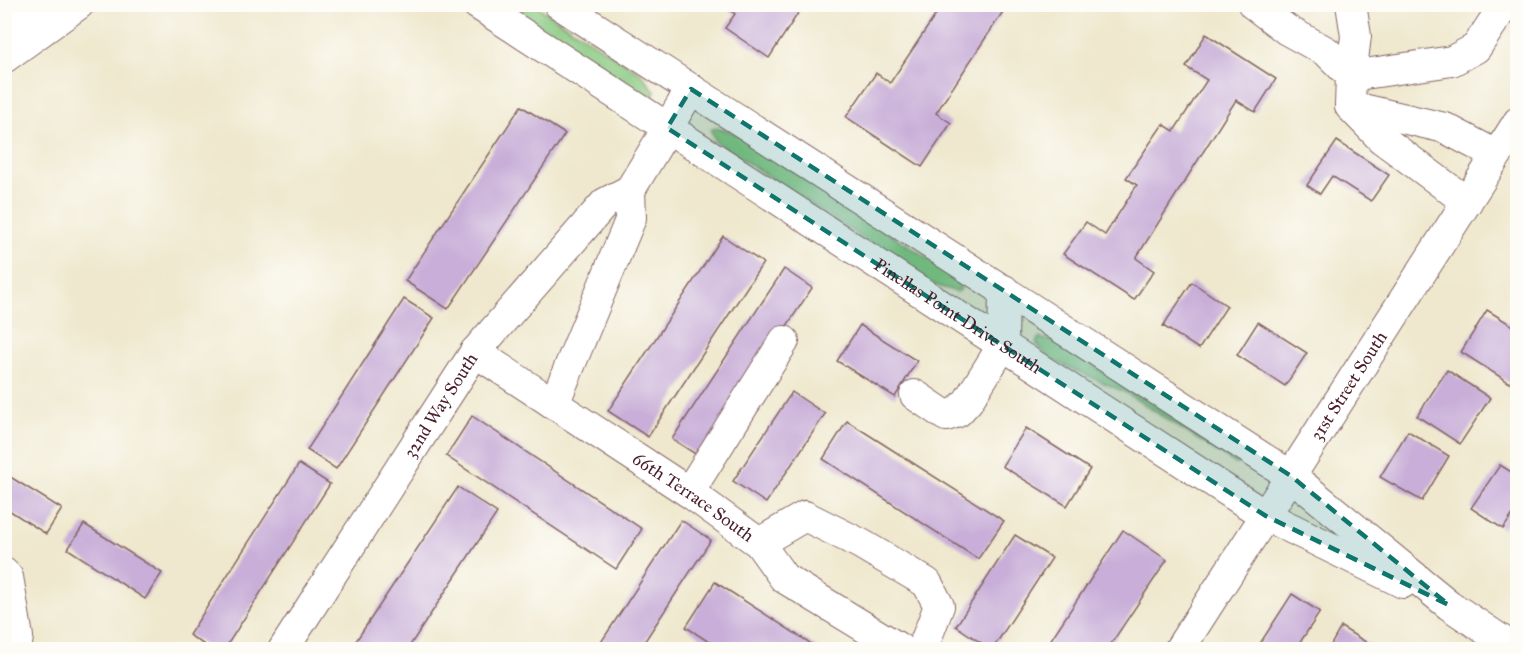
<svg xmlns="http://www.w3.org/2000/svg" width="1522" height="654" font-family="'IM FELL Great Primer',serif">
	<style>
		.green { fill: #89c981; stroke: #6a7456; stroke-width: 1.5 }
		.building { fill: #c8aed8 }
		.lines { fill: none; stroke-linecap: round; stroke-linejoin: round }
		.minor-casing { stroke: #846564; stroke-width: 32 }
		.minor { stroke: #fff; stroke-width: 30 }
		.marked { fill: #0f766e; fill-opacity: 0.2; stroke: #0f766e; stroke-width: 4.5; stroke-dasharray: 12 8; stroke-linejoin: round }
		.labels { text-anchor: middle; stroke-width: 6; stroke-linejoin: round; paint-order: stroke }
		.street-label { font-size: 18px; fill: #4a1f2b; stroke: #fdfcf7 }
	</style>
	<rect width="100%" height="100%" fill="#fdfcf7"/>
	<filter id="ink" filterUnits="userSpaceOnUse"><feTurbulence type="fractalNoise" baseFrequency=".0167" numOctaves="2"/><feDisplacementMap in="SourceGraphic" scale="12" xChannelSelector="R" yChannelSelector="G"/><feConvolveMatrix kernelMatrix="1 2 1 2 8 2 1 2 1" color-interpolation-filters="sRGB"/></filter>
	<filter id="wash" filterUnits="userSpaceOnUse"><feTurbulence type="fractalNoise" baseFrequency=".008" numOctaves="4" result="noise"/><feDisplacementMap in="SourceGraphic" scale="24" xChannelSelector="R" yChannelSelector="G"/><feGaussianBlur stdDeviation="1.35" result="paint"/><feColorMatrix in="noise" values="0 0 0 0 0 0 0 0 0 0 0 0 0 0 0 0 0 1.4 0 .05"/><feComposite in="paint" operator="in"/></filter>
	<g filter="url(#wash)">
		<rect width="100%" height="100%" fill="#efe8ce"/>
		<g class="green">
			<path d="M 501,5 L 535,5 L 641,73 L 655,92 L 654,95 L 648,96 L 633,91 Z"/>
			<path d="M 715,128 L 733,132 L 943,268 L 954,276 L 961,289 L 957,292 L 934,285 L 716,142 L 711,130 Z"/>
			<path d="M 1039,338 L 1057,342 L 1239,458 L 1240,463 L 1236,464 L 1125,392 L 1054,361 L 1045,354 L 1036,343 Z"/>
		</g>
		<g id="blocks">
			<g class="building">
				<path d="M 721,4 L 804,4 L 769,58 L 725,28 L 735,14 Z"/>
				<path d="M 943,4 L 1008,4 L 936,113 L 951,123 L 922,167 L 846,117 L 876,73 L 890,83 Z"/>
				<path d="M 1206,34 L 1276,79 L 1255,112 L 1236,100 L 1136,258 L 1154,271 L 1134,300 L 1063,254 L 1086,222 L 1105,235 L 1137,185 L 1126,178 L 1163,124 L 1174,131 L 1207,80 L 1186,67 Z"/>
				<path d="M 521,106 L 565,134 L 448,309 L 405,281 Z"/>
				<path d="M 1337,141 L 1389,175 L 1371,201 L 1332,176 L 1320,194 L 1307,185 Z"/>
				<path d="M 723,236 L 763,263 L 648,437 L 608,411 Z"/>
				<path d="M 784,269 L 812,288 L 700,457 L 672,439 Z"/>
				<path d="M 1192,282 L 1227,306 L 1199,349 L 1163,326 Z"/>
				<path d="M 404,299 L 434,318 L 336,469 L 307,450 Z"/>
				<path d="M 1487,310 L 1518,329 L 1516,387 L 1461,352 Z"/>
				<path d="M 1258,322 L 1307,353 L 1285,386 L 1237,355 Z"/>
				<path d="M 860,325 L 917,361 L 895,397 L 837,361 Z"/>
				<path d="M 1447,370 L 1490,398 L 1460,444 L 1417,416 Z"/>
				<path d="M 792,392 L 825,414 L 766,503 L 733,481 Z"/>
				<path d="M 472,416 L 642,529 L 616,569 L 446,456 Z"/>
				<path d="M 847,421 L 1004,521 L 978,559 L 823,459 Z"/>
				<path d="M 1026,428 L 1090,469 L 1067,506 L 1002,466 Z"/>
				<path d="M 1408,431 L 1449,456 L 1422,501 L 1380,477 Z"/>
				<path d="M 299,464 L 330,484 L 224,650 L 212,650 L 189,635 Z"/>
				<path d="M 1500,465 L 1518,476 L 1518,507 L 1503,529 L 1471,508 Z"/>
				<path d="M 4,473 L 62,509 L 46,534 L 4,507 Z"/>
				<path d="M 458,487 L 497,513 L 407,650 L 350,650 Z"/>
				<path d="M 681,520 L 711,540 L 639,650 L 596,650 Z"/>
				<path d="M 84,524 L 162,573 L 145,599 L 68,549 Z"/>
				<path d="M 1123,530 L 1167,560 L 1107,650 L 1044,650 Z"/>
				<path d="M 1015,535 L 1052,558 L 992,650 L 956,626 Z"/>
				<path d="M 715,582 L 821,650 L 721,650 L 686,627 Z"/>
				<path d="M 1292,594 L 1320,612 L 1295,650 L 1266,650 L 1259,645 Z"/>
				<path d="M 1341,627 L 1379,650 L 1328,650 Z"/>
			</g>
		</g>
	</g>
	<g filter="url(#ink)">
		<use href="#blocks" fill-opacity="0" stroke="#846564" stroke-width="1.5"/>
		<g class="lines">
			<defs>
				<g id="minor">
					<path id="s1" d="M 477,4 L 1266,516 L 1403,583"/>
					<path d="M 559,4 L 1291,476 L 1449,605 L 1516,650"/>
					<path d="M 1253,4 L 1287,30 L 1327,52 L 1351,76 L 1350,106 L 1382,139 L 1467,202"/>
					<path d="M 1351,4 L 1356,36 L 1351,76 L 1452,61 L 1476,48 L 1505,4"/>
					<path d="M 4,47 L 35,4"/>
					<path d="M 4,58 L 79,4"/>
					<path d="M 1350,106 L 1445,128 L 1496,155"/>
					<path id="s2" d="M 475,352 L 693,495 L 759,543 L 784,578 L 902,650"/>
					<path d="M 915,395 L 946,416 L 958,412 L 968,401 L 1003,345 L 1004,290"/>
					<path d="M 554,404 L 631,218 L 630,190"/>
					<path d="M 689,492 L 784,341"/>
					<path d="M 759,543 L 805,516 L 861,544 L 927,583 L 939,606 L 922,650"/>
					<path d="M 4,573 L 8,577 L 18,637 L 16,650"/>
					<path id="s3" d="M 283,650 L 475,352 L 605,203 L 630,190 L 691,89"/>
					<path id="s4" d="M 1179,650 L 1518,122"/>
				</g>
			</defs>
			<use href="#minor" class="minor-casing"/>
			<use href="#minor" class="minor"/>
		</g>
	</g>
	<path class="marked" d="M 691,89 L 1291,476 L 1449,605 L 1266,516 L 667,128 Z"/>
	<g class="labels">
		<g class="street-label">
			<text dy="6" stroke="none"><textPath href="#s1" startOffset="573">Pinellas Point Drive South</textPath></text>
			<text dy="6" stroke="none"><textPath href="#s4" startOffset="314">31st Street South</textPath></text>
			<text dy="6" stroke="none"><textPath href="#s3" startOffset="291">32nd Way South</textPath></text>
			<text dy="6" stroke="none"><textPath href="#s2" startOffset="262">66th Terrace South</textPath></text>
		</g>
	</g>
	<rect width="1522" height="654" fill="none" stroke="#fdfcf7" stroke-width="24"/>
</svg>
